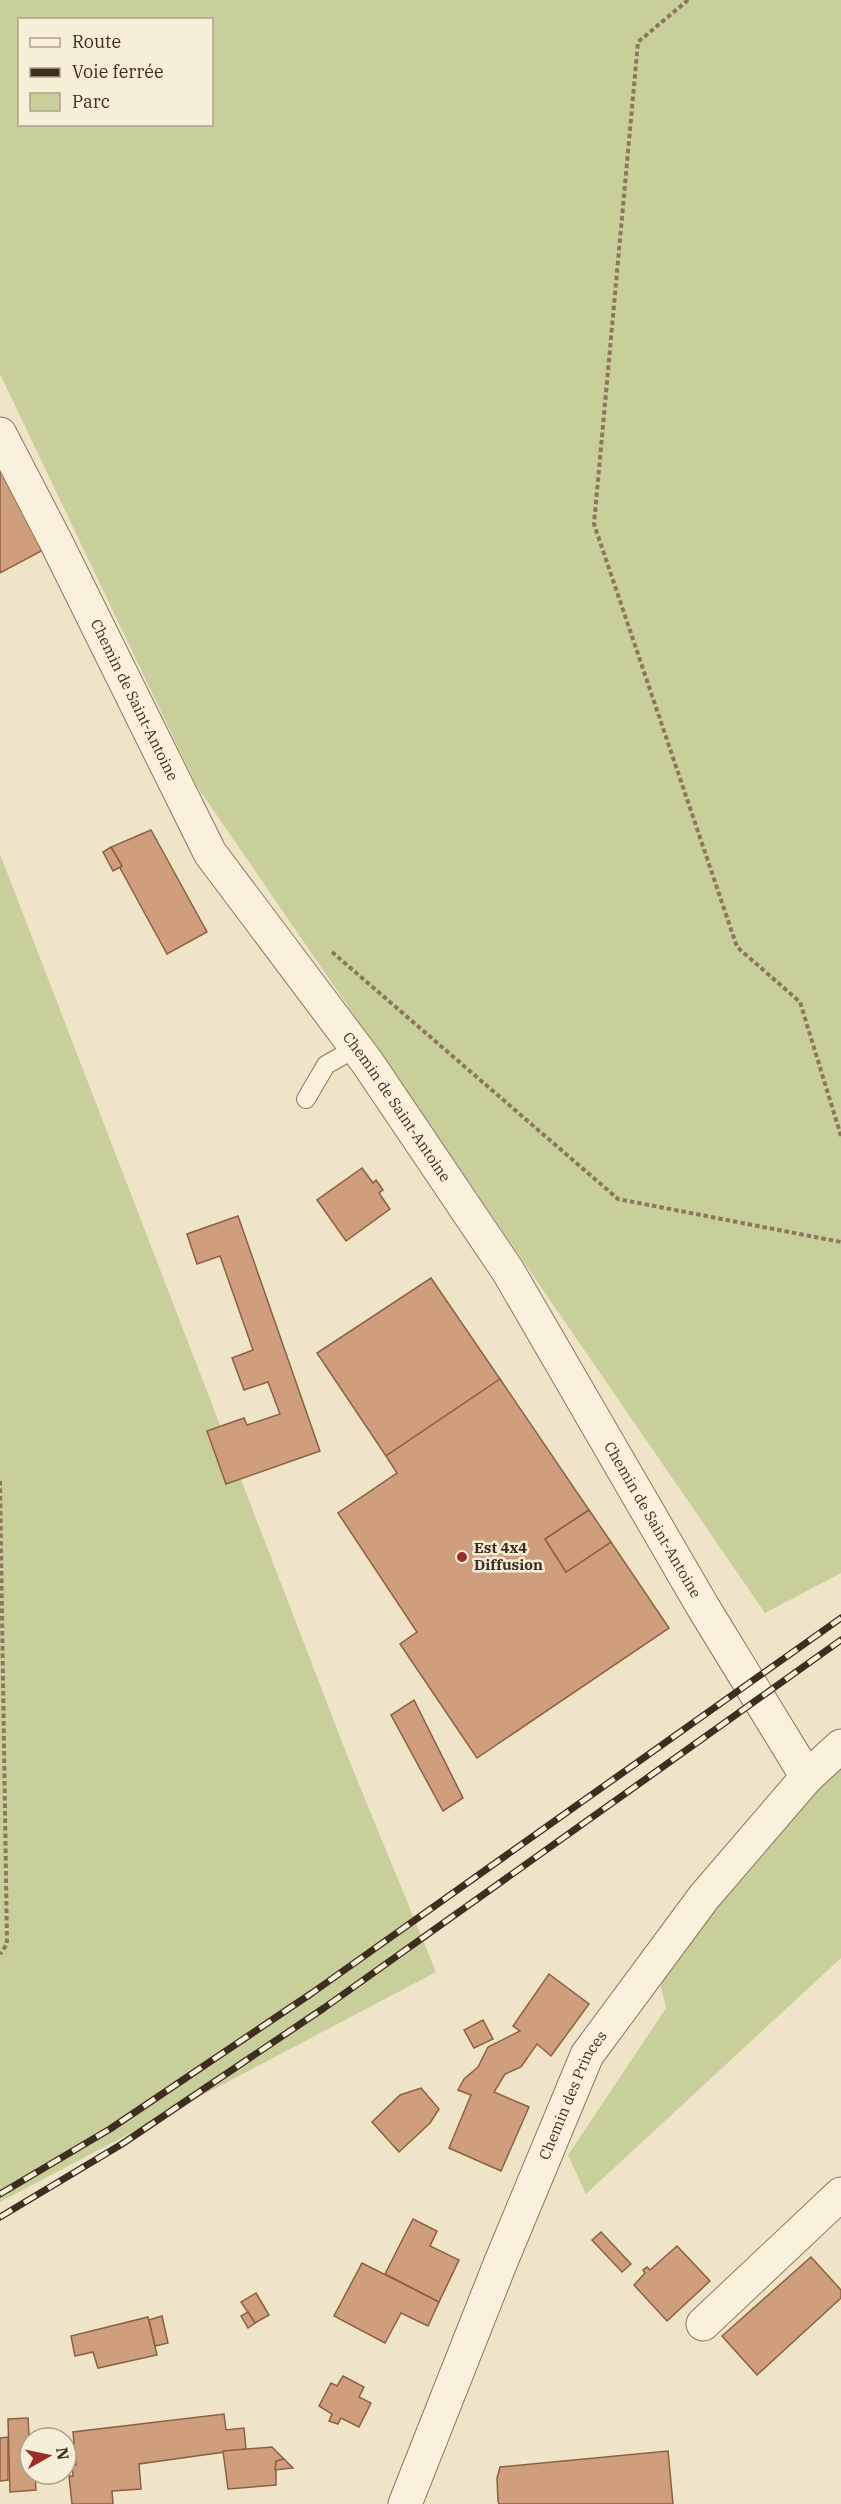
<svg xmlns="http://www.w3.org/2000/svg" width="841" height="2504" font-family="'IBM Plex Serif',serif">
	<style>
		.green { fill: #c9cf9b; fill-rule: evenodd }
		.building { fill: #cf9f7d; stroke: #8d5f41; stroke-width: 1.5 }
		.lines { fill: none; stroke-linecap: round; stroke-linejoin: round }
		.lane-casing { stroke: #8d765c; stroke-width: 20 }
		.street-casing { stroke: #8d765c; stroke-width: 35 }
		.path { stroke: #8d765c; stroke-width: 4; stroke-dasharray: 4.5 3; stroke-linecap: butt }
		.lane { stroke: #faf1dc; stroke-width: 18 }
		.street { stroke: #faf1dc; stroke-width: 33 }
		.rail-casing { stroke: #3d2e20; stroke-width: 7 }
		.rail { stroke: #f7eed8; stroke-width: 4.5; stroke-dasharray: 14; stroke-linecap: butt }
		.poi-dot { fill: #9e2a2b; stroke: #f7eed8; stroke-width: 2 }
		.labels { text-anchor: middle; stroke-width: 5; stroke-linejoin: round; paint-order: stroke }
		.street-label { font-size: 15px; fill: #3d2e20; stroke: #f7eed8 }
		.poi-label { font-size: 15px; font-weight: bold; fill: #3d2e20; stroke: #f7eed8; text-anchor: start }
	</style>
	<rect width="100%" height="100%" fill="#f0e4c8"/>
	<g class="green">
		<path d="M 0,0 L 841,0 L 841,1573 L 765,1613 L 196,785 L 0,374 ZM 20,20 L 212,20 L 212,124 L 20,124 Z"/>
		<path d="M 0,854 L 349,1760 L 436,1972 L 0,2202 Z"/>
		<path d="M 841,1764 L 841,1958 L 586,2194 L 568,2155 L 666,2008 L 658,1975 L 801,1800 Z"/>
	</g>
	<g class="building">
		<path d="M 0,459 L 45,549 L 0,573 Z"/>
		<path d="M 151,830 L 207,932 L 167,954 L 120,868 L 122,866 L 111,847 Z"/>
		<path d="M 111,847 L 122,866 L 113,871 L 103,852 Z"/>
		<path d="M 362,1168 L 373,1183 L 376,1180 L 383,1190 L 379,1193 L 390,1209 L 346,1241 L 317,1200 Z"/>
		<path d="M 238,1216 L 320,1451 L 226,1484 L 207,1431 L 244,1418 L 247,1425 L 280,1414 L 268,1382 L 244,1390 L 232,1358 L 253,1350 L 220,1256 L 197,1264 L 187,1234 Z"/>
		<path d="M 431,1278 L 500,1379 L 386,1456 L 317,1353 Z"/>
		<path d="M 500,1379 L 589,1510 L 545,1539 L 566,1572 L 611,1542 L 669,1628 L 477,1758 L 400,1644 L 417,1632 L 338,1513 L 397,1473 L 386,1456 Z"/>
		<path d="M 589,1510 L 611,1542 L 566,1572 L 545,1539 Z"/>
		<path d="M 414,1700 L 463,1798 L 443,1811 L 391,1715 Z"/>
		<path d="M 549,1974 L 589,2004 L 551,2056 L 537,2044 L 521,2067 L 505,2074 L 494,2092 L 529,2107 L 501,2171 L 449,2148 L 471,2095 L 458,2090 L 464,2079 L 478,2067 L 488,2047 L 520,2031 L 513,2026 Z"/>
		<path d="M 483,2020 L 493,2039 L 474,2048 L 464,2030 Z"/>
		<path d="M 421,2088 L 439,2109 L 430,2123 L 399,2152 L 372,2122 L 400,2095 Z"/>
		<path d="M 413,2219 L 437,2231 L 430,2246 L 459,2260 L 439,2302 L 385,2274 Z"/>
		<path d="M 601,2232 L 631,2264 L 622,2272 L 592,2240 Z"/>
		<path d="M 677,2246 L 710,2281 L 667,2321 L 634,2285 L 645,2273 L 643,2270 L 647,2267 L 650,2270 Z"/>
		<path d="M 811,2257 L 841,2290 L 841,2298 L 757,2375 L 722,2336 Z"/>
		<path d="M 362,2263 L 439,2302 L 428,2326 L 401,2313 L 385,2343 L 334,2316 Z"/>
		<path d="M 256,2293 L 269,2315 L 255,2323 L 241,2302 Z"/>
		<path d="M 248,2312 L 255,2323 L 248,2328 L 241,2316 Z"/>
		<path d="M 162,2316 L 168,2343 L 155,2346 L 149,2320 Z"/>
		<path d="M 148,2317 L 157,2355 L 98,2368 L 93,2352 L 75,2356 L 71,2336 Z"/>
		<path d="M 343,2376 L 364,2387 L 359,2397 L 371,2403 L 359,2427 L 341,2418 L 338,2424 L 329,2421 L 332,2414 L 319,2406 L 331,2383 L 337,2386 Z"/>
		<path d="M 224,2414 L 226,2430 L 244,2428 L 246,2449 L 139,2464 L 141,2489 L 112,2491 L 113,2504 L 72,2504 L 69,2476 L 73,2476 L 72,2465 L 76,2465 L 73,2432 Z"/>
		<path d="M 28,2418 L 29,2436 L 32,2438 L 30,2438 L 30,2474 L 35,2474 L 36,2490 L 10,2492 L 8,2419 Z"/>
		<path d="M 8,2437 L 8,2480 L 0,2481 L 0,2438 Z"/>
		<path d="M 272,2447 L 284,2459 L 276,2461 L 276,2485 L 228,2489 L 223,2451 Z"/>
		<path d="M 668,2451 L 673,2504 L 499,2504 L 498,2501 L 497,2478 L 500,2467 Z"/>
		<path d="M 284,2459 L 293,2468 L 275,2470 L 276,2461 Z"/>
	</g>
	<g class="lines">
		<defs>
			<path id="lane" d="M 306,1099 L 326,1065 L 347,1053 L 363,1060"/>
			<g id="street">
				<path id="s1" d="M 0,434 L 55,540 L 210,853 L 367,1062 L 508,1271 L 703,1607 L 807,1777"/>
				<path d="M 703,2324 L 841,2194"/>
				<path id="s2" d="M 405,2504 L 500,2264 L 587,2055 L 704,1897 L 807,1777 L 841,1746"/>
			</g>
		</defs>
		<use href="#lane" class="lane-casing"/>
		<use href="#street" class="street-casing"/>
		<g class="path">
			<path d="M 688,0 L 638,42 L 594,524 L 737,947 L 800,1002 L 841,1136"/>
			<path d="M 332,952 L 618,1199 L 841,1242"/>
			<path d="M 0,1481 L 7,1944 L 0,1954"/>
		</g>
		<use href="#lane" class="lane"/>
		<use href="#street" class="street"/>
		<defs>
			<g id="rail">
				<path d="M 0,2194 L 110,2129 L 312,1993 L 841,1618"/>
				<path d="M 0,2217 L 122,2144 L 324,2008 L 841,1640"/>
			</g>
		</defs>
		<use href="#rail" class="rail-casing"/>
		<use href="#rail" class="rail"/>
	</g>
	<circle class="poi-dot" cx="462" cy="1557" r="6"/>
	<g class="labels">
		<g class="street-label">
			<text dy="5" stroke="none"><textPath href="#s1" startOffset="298">Chemin de Saint-Antoine</textPath></text>
			<text dy="5" stroke="none"><textPath href="#s1" startOffset="784">Chemin de Saint-Antoine</textPath></text>
			<text dy="5" stroke="none"><textPath href="#s1" startOffset="1270">Chemin de Saint-Antoine</textPath></text>
			<text dy="5" stroke="none"><textPath href="#s2" startOffset="442">Chemin des Princes</textPath></text>
		</g>
		<g class="poi-label">
			<text x="474" y="1553">Est 4x4<tspan x="474" dy="17">Diffusion</tspan></text>
		</g>
	</g>
	<rect x="18" y="18" width="195" height="108" fill="#f7eed8" stroke="#ada18e" stroke-width="1.5"/>
	<rect x="30" y="38" width="30" height="9" fill="#faf1dc" stroke="#ada18e" stroke-width="1.5"/>
	<text x="72" y="48" font-size="18" fill="#3d2e20">Route</text>
	<rect x="30" y="68" width="30" height="9" fill="#3d2e20" stroke="#ada18e" stroke-width="1.5"/>
	<text x="72" y="78" font-size="18" fill="#3d2e20">Voie ferrée</text>
	<rect x="30" y="93" width="30" height="18" fill="#c9cf9b" stroke="#ada18e" stroke-width="1.5"/>
	<text x="72" y="108" font-size="18" fill="#3d2e20">Parc</text>
	<g transform="translate(48 2456) rotate(81)"><circle r="28" fill="#f7eed8" stroke="#ada18e" stroke-width="1.5"/>
	<path d="M0-4.5L10 22L0 15L-10 22Z" fill="#9e2a2b"/>
	<text y="-9" font-size="16" font-weight="bold" text-anchor="middle" fill="#3d2e20">N</text>
	</g>
</svg>
